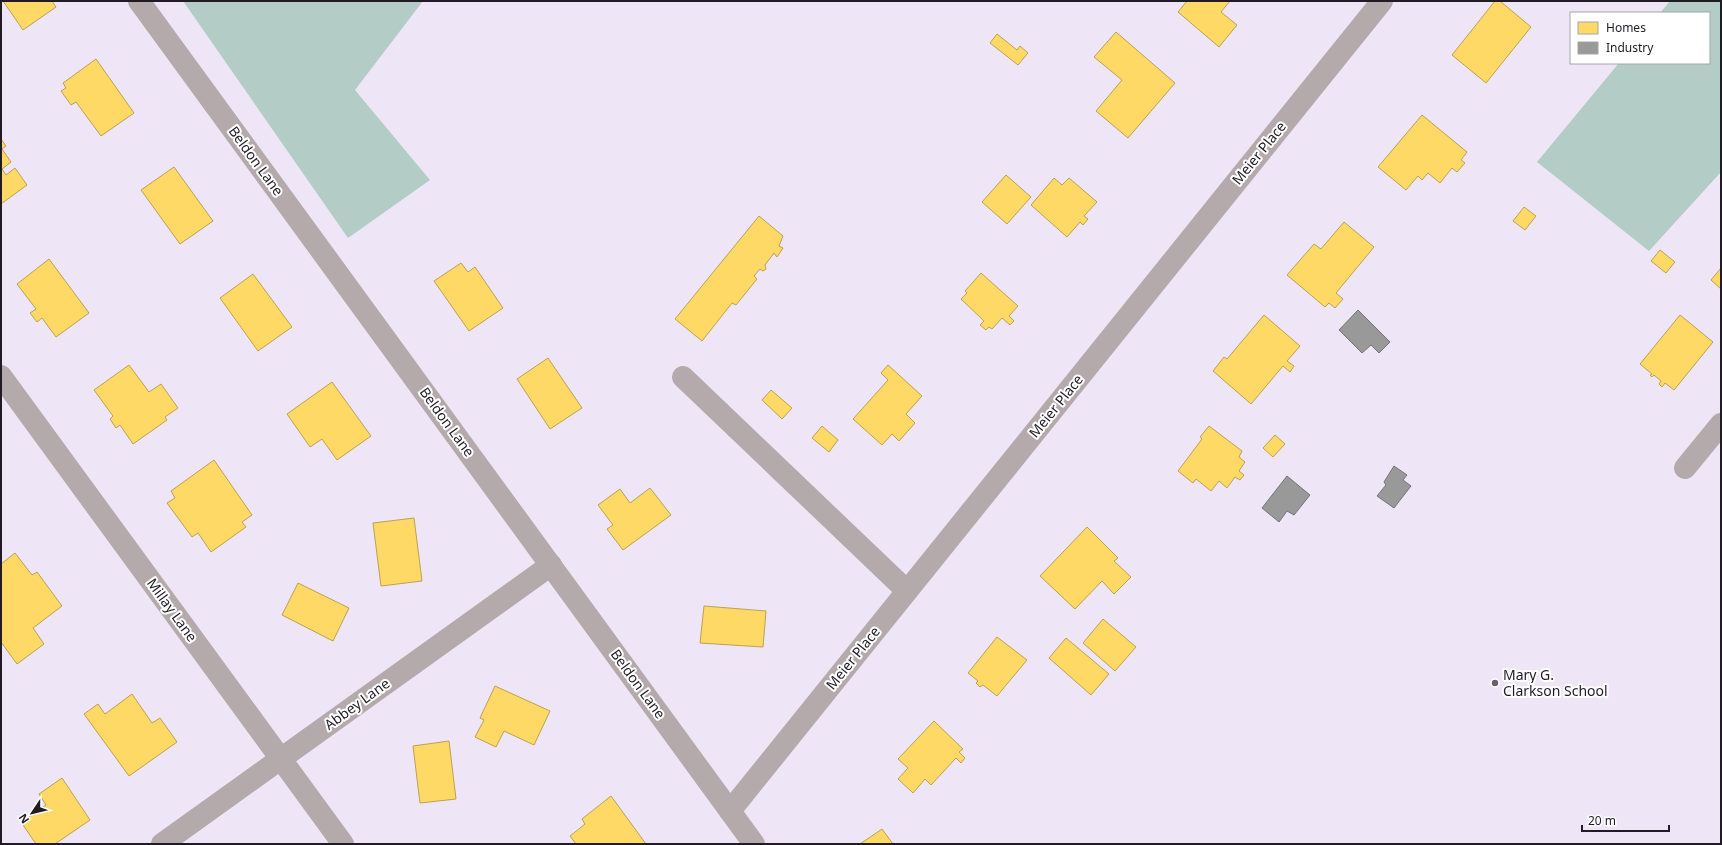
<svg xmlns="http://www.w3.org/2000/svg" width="1722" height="845" font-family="'Noto Sans',sans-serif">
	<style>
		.forest { fill: #b3ccc5 }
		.homes { fill: #ffd966; stroke: #bca052 }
		.industry { fill: #999; stroke: #757376 }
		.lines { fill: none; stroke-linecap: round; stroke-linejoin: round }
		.minor { stroke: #b5aaab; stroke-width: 22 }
		.poi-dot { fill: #68626e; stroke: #fff; stroke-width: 1.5 }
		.labels { text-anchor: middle; stroke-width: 4; stroke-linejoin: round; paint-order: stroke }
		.street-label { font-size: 14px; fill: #201b25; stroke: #fff }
		.poi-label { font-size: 14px; fill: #201b25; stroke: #fff; text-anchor: start }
	</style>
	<rect width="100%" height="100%" fill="#eee6f7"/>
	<g class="forest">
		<path d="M 183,1 L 423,1 L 355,90 L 430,180 L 348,238 Z"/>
		<path d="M 1670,1 L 1721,1 L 1721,172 L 1649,251 L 1537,162 L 1619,63 L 1709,63 L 1709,13 L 1660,13 Z"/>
	</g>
	<g class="homes">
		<path d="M 3,1 L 52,1 L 56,7 L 23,30 Z"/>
		<path d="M 1187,1 L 1230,1 L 1221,12 L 1237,25 L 1219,47 L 1178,12 Z"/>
		<path d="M 1495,1 L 1500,1 L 1531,27 L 1486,83 L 1452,55 Z"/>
		<path d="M 1116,32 L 1175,83 L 1128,138 L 1096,111 L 1122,80 L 1094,57 Z"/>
		<path d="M 997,34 L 1017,50 L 1020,46 L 1028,53 L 1018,65 L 990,43 Z"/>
		<path d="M 96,59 L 134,113 L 101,136 L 76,102 L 71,105 L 61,91 L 66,88 L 63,83 Z"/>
		<path d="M 1422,115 L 1467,152 L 1461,160 L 1465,163 L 1457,172 L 1452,168 L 1440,183 L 1428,173 L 1422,180 L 1418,176 L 1406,190 L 1378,167 Z"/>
		<path d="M 1,139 L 6,146 L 2,149 L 11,162 L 2,169 L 6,175 L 15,168 L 27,185 L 1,204 Z"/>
		<path d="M 174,167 L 213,221 L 180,244 L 141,190 Z"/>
		<path d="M 1006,175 L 1031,197 L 1007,224 L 982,202 Z"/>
		<path d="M 1054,178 L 1062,185 L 1069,178 L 1097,202 L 1084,216 L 1088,219 L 1083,225 L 1080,222 L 1067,237 L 1031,205 Z"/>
		<path d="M 1524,207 L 1536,216 L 1525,230 L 1513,221 Z"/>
		<path d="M 759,216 L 783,236 L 779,246 L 783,248 L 777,257 L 774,253 L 765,265 L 766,269 L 763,271 L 760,269 L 754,276 L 757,279 L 736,305 L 732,303 L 702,341 L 675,319 Z"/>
		<path d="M 1344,222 L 1374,247 L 1336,293 L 1343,299 L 1335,308 L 1329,303 L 1325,307 L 1287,275 L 1314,244 L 1321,249 Z"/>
		<path d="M 1660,250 L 1675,262 L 1666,273 L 1651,261 Z"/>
		<path d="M 49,259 L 89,313 L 56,337 L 42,318 L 37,322 L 30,313 L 36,309 L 17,284 Z"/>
		<path d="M 461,263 L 468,272 L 475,267 L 503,308 L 469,331 L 434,281 Z"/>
		<path d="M 1721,268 L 1721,289 L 1711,280 Z"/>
		<path d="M 981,273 L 1018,306 L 1009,316 L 1014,321 L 1010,325 L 1002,318 L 992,329 L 989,327 L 986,330 L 980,325 L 984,321 L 961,299 L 967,293 L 965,291 Z"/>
		<path d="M 253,274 L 292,327 L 258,351 L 220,298 Z"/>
		<path d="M 1264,315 L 1300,346 L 1287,361 L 1294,366 L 1290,372 L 1283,366 L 1251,404 L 1213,371 L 1224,357 L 1227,359 Z"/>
		<path d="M 1680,315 L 1713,342 L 1674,390 L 1665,383 L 1662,387 L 1659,384 L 1661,381 L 1654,375 L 1652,377 L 1650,375 L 1652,374 L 1640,364 Z"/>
		<path d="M 548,358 L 582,408 L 550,429 L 517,379 Z"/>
		<path d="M 129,365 L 149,392 L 161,384 L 178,408 L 165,417 L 167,420 L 133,444 L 120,425 L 116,428 L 110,419 L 113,416 L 94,390 Z"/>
		<path d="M 888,365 L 922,396 L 906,414 L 915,423 L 899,441 L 892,434 L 882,445 L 853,419 L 888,380 L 881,373 Z"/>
		<path d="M 332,382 L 371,436 L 337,460 L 322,439 L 310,447 L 287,414 Z"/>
		<path d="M 771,390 L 792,408 L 782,419 L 762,400 Z"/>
		<path d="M 822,426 L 838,440 L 829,452 L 812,438 Z"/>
		<path d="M 1209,426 L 1242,451 L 1239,457 L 1245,462 L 1239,471 L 1244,475 L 1240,480 L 1235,477 L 1227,488 L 1219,481 L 1211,491 L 1196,479 L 1193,483 L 1178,471 L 1202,439 L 1200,437 Z"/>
		<path d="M 1275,435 L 1285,444 L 1273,457 L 1263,448 Z"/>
		<path d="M 214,460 L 252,515 L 242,522 L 246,527 L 211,552 L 198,533 L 192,537 L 167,503 L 175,498 L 171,491 Z"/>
		<path d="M 650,488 L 671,515 L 623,550 L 607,529 L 613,525 L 598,505 L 620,489 L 630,503 Z"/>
		<path d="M 414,518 L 422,581 L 381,586 L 373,523 Z"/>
		<path d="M 1087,527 L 1118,558 L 1114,561 L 1131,577 L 1114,594 L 1102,581 L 1075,609 L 1040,576 Z"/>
		<path d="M 15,553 L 32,575 L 37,572 L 62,606 L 33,628 L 44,644 L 17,664 L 1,642 L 1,564 Z"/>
		<path d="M 298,583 L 349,608 L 333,641 L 282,615 Z"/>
		<path d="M 704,606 L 766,611 L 763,647 L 700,643 Z"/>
		<path d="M 1103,619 L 1136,647 L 1115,671 L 1083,643 Z"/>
		<path d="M 997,637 L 1027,660 L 997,696 L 983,685 L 980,687 L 976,683 L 978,681 L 968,673 Z"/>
		<path d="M 1066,638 L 1109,674 L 1091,695 L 1049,658 Z"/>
		<path d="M 495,686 L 550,711 L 534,745 L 504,731 L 496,747 L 475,737 L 484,720 L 480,718 Z"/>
		<path d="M 132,694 L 152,723 L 160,718 L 177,742 L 129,776 L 84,714 L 98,704 L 105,714 Z"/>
		<path d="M 934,721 L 963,749 L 959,752 L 965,758 L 961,763 L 956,758 L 931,785 L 925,779 L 913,793 L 898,779 L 908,768 L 898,759 Z"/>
		<path d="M 449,741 L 456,799 L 420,803 L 413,746 Z"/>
		<path d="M 62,778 L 90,820 L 55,844 L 36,844 L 21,822 L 46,805 L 39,794 Z"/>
		<path d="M 611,796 L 646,844 L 576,844 L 570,836 L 585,824 L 582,819 Z"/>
		<path d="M 882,829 L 893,844 L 860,844 Z"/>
	</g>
	<g class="industry">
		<path d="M 1358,310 L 1390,342 L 1379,353 L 1371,345 L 1362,353 L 1339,330 Z"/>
		<path d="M 1394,466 L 1407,475 L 1403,480 L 1411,486 L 1394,508 L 1377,496 L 1386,485 L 1384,482 Z"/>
		<path d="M 1287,476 L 1310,495 L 1294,515 L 1287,511 L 1279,522 L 1262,508 Z"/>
	</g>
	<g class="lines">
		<g class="minor">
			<path d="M 139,1 L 754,844"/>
			<path d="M 1,376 L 343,844"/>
			<path d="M 683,377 L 907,591"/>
			<path d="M 1685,468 L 1721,424"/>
			<path d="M 730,811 L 1382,1"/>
			<path d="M 162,844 L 551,565"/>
		</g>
	</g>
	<circle class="poi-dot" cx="1495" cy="683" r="4"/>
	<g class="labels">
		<g class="street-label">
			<text transform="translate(1259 153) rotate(-51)" y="5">Meier Place</text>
			<text transform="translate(256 161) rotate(54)" y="5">Beldon Lane</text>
			<text transform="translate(1056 406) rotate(-51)" y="5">Meier Place</text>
			<text transform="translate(447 422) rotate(54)" y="5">Beldon Lane</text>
			<text transform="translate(172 610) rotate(54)" y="5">Millay Lane</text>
			<text transform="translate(853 658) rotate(-51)" y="5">Meier Place</text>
			<text transform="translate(638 684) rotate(54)" y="5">Beldon Lane</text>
			<text transform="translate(357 704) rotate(-36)" y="5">Abbey Lane</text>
		</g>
		<g class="poi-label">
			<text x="1503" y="680">Mary G.<tspan x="1503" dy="16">Clarkson School</tspan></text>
		</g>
	</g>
	<rect width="1722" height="845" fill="none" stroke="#201b25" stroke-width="4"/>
	<rect x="1570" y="12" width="140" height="52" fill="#ffffff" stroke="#a6a4a8"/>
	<rect x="1578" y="22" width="20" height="12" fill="#ffd966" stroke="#a6a4a8"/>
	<text x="1606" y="32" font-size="12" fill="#201b25">Homes</text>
	<rect x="1578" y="42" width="20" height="12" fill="#999999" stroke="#a6a4a8"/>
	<text x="1606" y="52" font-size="12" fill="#201b25">Industry</text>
	<g transform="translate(32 813) rotate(235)" stroke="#ffffff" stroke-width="3" paint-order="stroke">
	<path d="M0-3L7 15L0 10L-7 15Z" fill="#201b25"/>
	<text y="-6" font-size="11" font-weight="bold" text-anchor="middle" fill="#201b25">N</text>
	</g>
	<path d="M1582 825v6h87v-6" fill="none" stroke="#201b25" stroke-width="2"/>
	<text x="1588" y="825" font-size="12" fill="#201b25" stroke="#ffffff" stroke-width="3" paint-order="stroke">20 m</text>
</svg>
